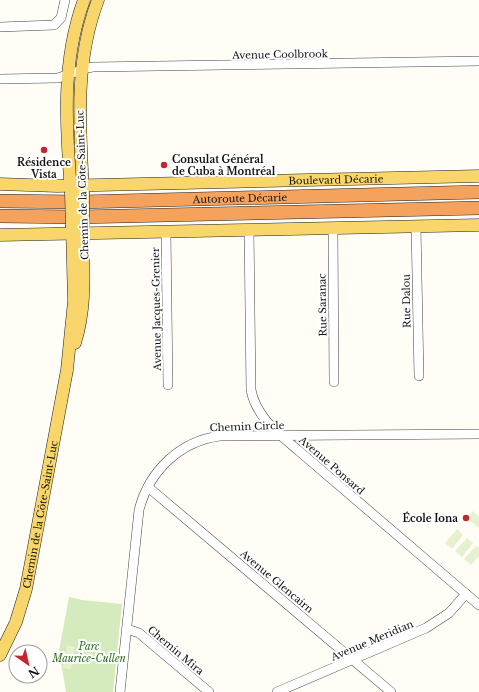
<svg xmlns="http://www.w3.org/2000/svg" width="479" height="692" font-family="'Libre Baskerville',serif">
	<style>
		.green { fill: #d5ebbd }
		.pitch { fill: #e6f2cf }
		.lines { fill: none; stroke-linecap: round; stroke-linejoin: round }
		.minor-casing { stroke: #444; stroke-width: 10 }
		.major-casing { stroke: #222; stroke-width: 13 }
		.highway-casing { stroke: #222; stroke-width: 14 }
		.minor { stroke: #fff; stroke-width: 9 }
		.major { stroke: #f9d66b; stroke-width: 12 }
		.highway { stroke: #f5a25d; stroke-width: 13 }
		.major-bridge-casing { stroke: #222; stroke-width: 13; stroke-linecap: butt }
		.major-bridge { stroke: #f9d66b; stroke-width: 12 }
		.poi-dot { fill: #c4262e; stroke: #fff; stroke-width: 1.5 }
		.labels { text-anchor: middle; stroke-width: 4; stroke-linejoin: round; paint-order: stroke }
		.street-label { font-size: 10px; fill: #111; stroke: #fff }
		.poi-label { font-size: 10px; font-weight: bold; fill: #111; stroke: #fff; text-anchor: start }
		.park-label { font-size: 10px; font-style: italic; fill: #2f6b1f; stroke: #fff }
	</style>
	<rect width="100%" height="100%" fill="#fffdf5"/>
	<path class="green" d="M 69,597 L 82,600 L 122,604 L 113,692 L 66,692 L 59,651 Z"/>
	<g class="pitch">
		<path d="M 473,511 L 479,517 L 479,528 L 467,518 Z"/>
		<path d="M 457,529 L 463,535 L 452,549 L 445,543 Z"/>
		<path d="M 467,538 L 473,543 L 462,557 L 455,551 Z"/>
		<path d="M 476,546 L 479,548 L 479,556 L 471,565 L 464,559 Z"/>
		<path d="M 67,645 L 75,647 L 71,669 L 63,668 Z"/>
	</g>
	<g class="lines">
		<defs>
			<g id="minor">
				<path d="M 0,27 L 54,25 L 61,18 L 65,0"/>
				<path d="M 0,79 L 58,78 L 87,68 L 93,67 L 479,61"/>
				<path d="M 416,226 L 419,376"/>
				<path d="M 333,228 L 334,382"/>
				<path d="M 249,230 L 251,390 C 256,417 279,434 299,451 L 479,605"/>
				<path d="M 166,232 L 168,385"/>
				<path d="M 148,487 L 391,692"/>
				<path d="M 127,629 L 139,633 L 209,692"/>
				<path d="M 120,692 L 139,510 C 149,471 180,441 220,436 L 479,434"/>
				<path d="M 277,692 L 426,628 L 449,613 L 466,594"/>
			</g>
			<g id="major">
				<path id="s1" d="M 0,184 L 57,186 L 479,176"/>
				<path d="M 71,192 C 66,127 61,62 84,0"/>
				<path d="M 83,192 C 80,126 74,63 98,0"/>
				<path d="M 0,235 L 479,225"/>
				<path d="M 75,343 C 87,305 83,266 83,227"/>
				<path id="s2" d="M 0,655 L 16,622 L 26,589 L 67,370 L 74,301 L 72,227"/>
			</g>
			<g id="highway">
				<path id="s3" d="M 0,201 L 80,202 L 479,192"/>
				<path d="M 0,216 L 78,217 L 479,208"/>
			</g>
		</defs>
		<use href="#minor" class="minor-casing"/>
		<use href="#major" class="major-casing"/>
		<use href="#highway" class="highway-casing"/>
		<use href="#minor" class="minor"/>
		<use href="#major" class="major"/>
		<use href="#highway" class="highway"/>
		<defs>
			<g id="major-bridge">
				<path d="M 71,192 L 72,227"/>
				<path d="M 83,192 L 83,227"/>
			</g>
		</defs>
		<use href="#major-bridge" class="major-bridge-casing"/>
		<use href="#major-bridge" class="major-bridge"/>
	</g>
	<g class="poi-dot">
		<circle cx="44" cy="150" r="4"/>
		<circle cx="164" cy="165" r="4"/>
		<circle cx="466" cy="518" r="4"/>
	</g>
	<g class="labels">
		<g class="street-label">
			<text transform="translate(280 54) rotate(-1)" y="4">Avenue Coolbrook</text>
			<text dy="4" stroke="none"><textPath href="#s1" startOffset="336">Boulevard Décarie</textPath></text>
			<text transform="translate(82 185) rotate(-92)" y="4">Chemin de la Côte-Saint-Luc</text>
			<text dy="4" stroke="none"><textPath href="#s3" startOffset="240">Autoroute Décarie</textPath></text>
			<text transform="translate(406 301) rotate(-91)" y="4">Rue Dalou</text>
			<text transform="translate(322 305) rotate(-91)" y="4">Rue Saranac</text>
			<text transform="translate(156 309) rotate(-91)" y="4">Avenue Jacques-Grenier</text>
			<text transform="translate(247 426) rotate(-2)" y="4">Chemin Circle</text>
			<text transform="translate(332 465) rotate(41)" y="4">Avenue Ponsard</text>
			<text dy="4" stroke="none"><textPath href="#s2" startOffset="147">Chemin de la Côte-Saint-Luc</textPath></text>
			<text transform="translate(277 581) rotate(40)" y="4">Avenue Glencairn</text>
			<text transform="translate(372 640) rotate(-23)" y="4">Avenue Meridian</text>
			<text transform="translate(176 650) rotate(40)" y="4">Chemin Mira</text>
		</g>
		<g class="poi-label">
			<text x="172" y="163">Consulat Général<tspan x="172" dy="12">de Cuba à Montréal</tspan></text>
			<text x="44" y="166" text-anchor="middle">Résidence<tspan x="44" dy="12">Vista</tspan></text>
			<text x="458" y="522" text-anchor="end">École Iona</text>
		</g>
		<g class="park-label">
			<text x="89" y="650">Parc<tspan x="89" dy="12">Maurice-Cullen</tspan></text>
		</g>
	</g>
	<g transform="translate(28 664) rotate(146)"><circle r="19" fill="#ffffff" stroke="#a0a0a0"/>
	<path d="M0-3L7 15L0 10L-7 15Z" fill="#c4262e"/>
	<text y="-6" font-size="11" font-weight="bold" text-anchor="middle" fill="#111111">N</text>
	</g>
</svg>
